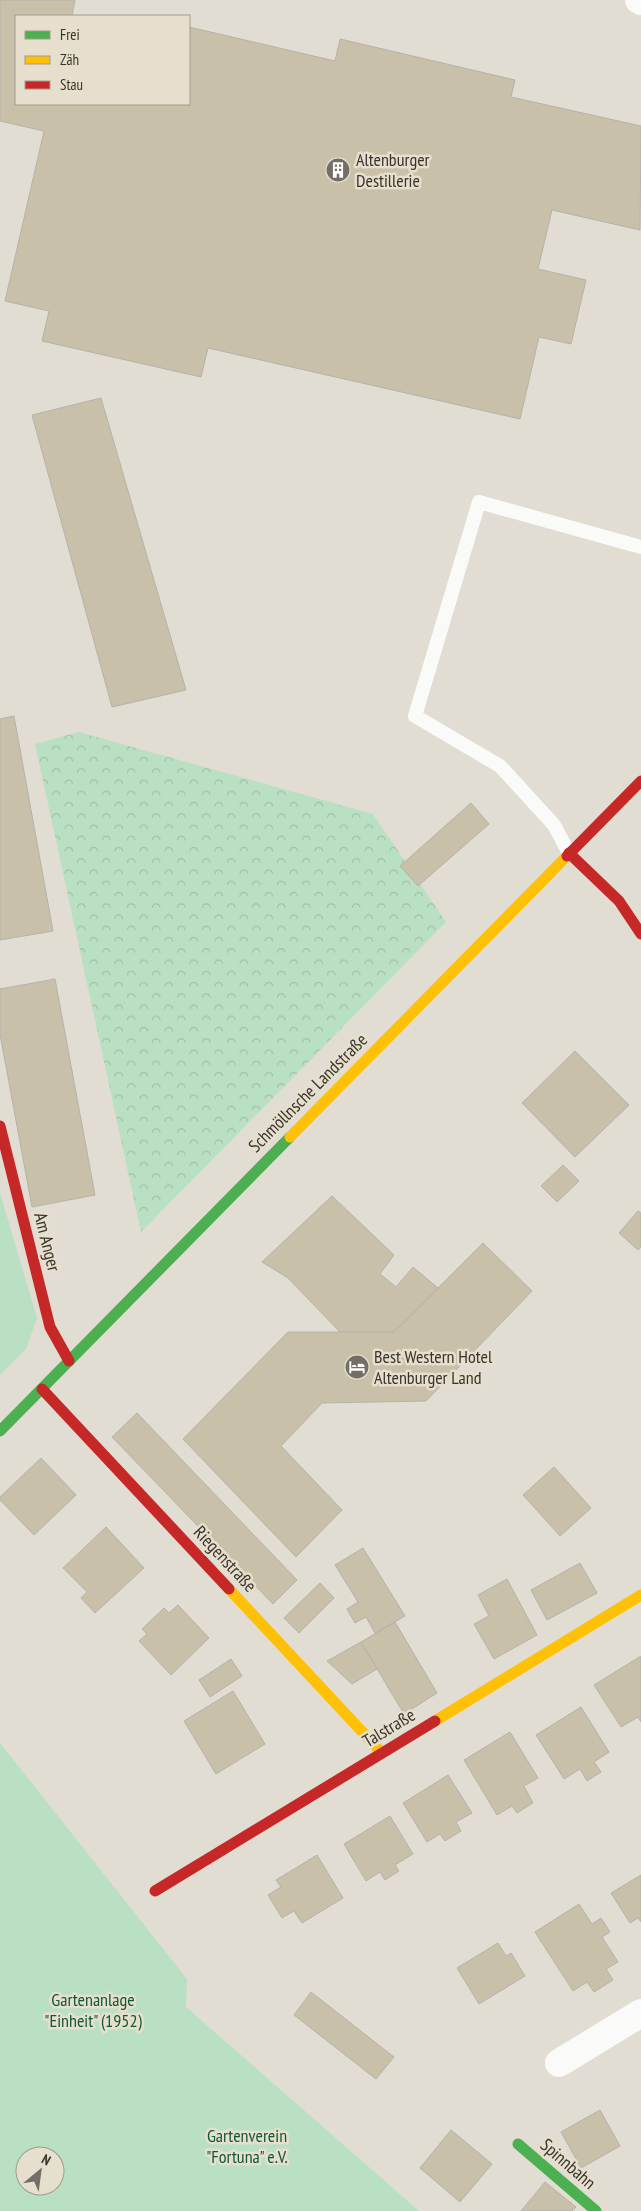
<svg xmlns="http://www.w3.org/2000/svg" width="641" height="2211" font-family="'PT Sans Narrow',sans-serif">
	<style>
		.park { fill: url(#park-crowns) }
		.garden { fill: #b9e0c2; fill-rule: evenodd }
		.building { fill: #c9c0a9; stroke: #b5b2aa }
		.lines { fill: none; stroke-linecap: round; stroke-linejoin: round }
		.lane { stroke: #fafaf8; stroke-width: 14 }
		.street { stroke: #fafaf8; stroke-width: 28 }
		.fast { stroke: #4caf50; stroke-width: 11 }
		.slow { stroke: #ffc107; stroke-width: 11 }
		.jam { stroke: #c62828; stroke-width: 11 }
		.labels { text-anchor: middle; stroke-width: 5; stroke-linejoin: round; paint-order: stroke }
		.poi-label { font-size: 18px; fill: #38342d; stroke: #e7dfcd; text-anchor: start }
		.street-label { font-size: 18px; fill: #38342d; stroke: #e7dfcd }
		.park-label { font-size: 18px; fill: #0d5935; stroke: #e7dfcd }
	</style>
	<defs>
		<pattern id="park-crowns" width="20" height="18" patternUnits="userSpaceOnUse" patternTransform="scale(1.25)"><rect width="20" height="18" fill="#b9e0c2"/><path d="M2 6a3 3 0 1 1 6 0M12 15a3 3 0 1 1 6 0" fill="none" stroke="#a0c1a7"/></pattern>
	</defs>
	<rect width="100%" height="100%" fill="#e1ddd3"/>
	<path class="park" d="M 79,732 L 373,814 L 446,922 L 141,1232 L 35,744 Z"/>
	<g class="garden">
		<path d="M 0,1193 L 37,1318 L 26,1349 L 0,1375 Z"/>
		<path d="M 0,1743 L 187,1979 L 186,2007 L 419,2211 L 0,2211 ZM 25,2156 L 55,2156 L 55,2186 L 25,2186 Z"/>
	</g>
	<g class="building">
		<path d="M 0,0 L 75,0 L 72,16 L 16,16 L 16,104 L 189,104 L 189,27 L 335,61 L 340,39 L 515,80 L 511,97 L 641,126 L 640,230 L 552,210 L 538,269 L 586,280 L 571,344 L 539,337 L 520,419 L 208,348 L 201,377 L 42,341 L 49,311 L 5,301 L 44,131 L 0,121 Z"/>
		<path d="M 101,398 L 186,690 L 112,707 L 32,415 Z"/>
		<path d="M 14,716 L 53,931 L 0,940 L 0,719 Z"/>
		<path d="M 471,803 L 489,824 L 418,886 L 400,866 Z"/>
		<path d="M 55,979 L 95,1195 L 32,1207 L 0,1034 L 0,989 Z"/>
		<path d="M 575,1051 L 629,1105 L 575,1157 L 522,1103 Z"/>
		<path d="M 563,1165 L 579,1181 L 557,1202 L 541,1186 Z"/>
		<path d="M 332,1196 L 394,1255 L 380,1274 L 396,1287 L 413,1267 L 438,1288 L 394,1332 L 340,1332 L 288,1278 L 262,1262 Z"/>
		<path d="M 638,1211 L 641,1213 L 641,1247 L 638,1250 L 619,1233 Z"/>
		<path d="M 483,1243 L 532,1291 L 426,1401 L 322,1403 L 281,1446 L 342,1510 L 296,1557 L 183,1439 L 288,1332 L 394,1332 Z"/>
		<path d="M 137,1413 L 297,1580 L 273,1604 L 112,1437 Z"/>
		<path d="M 41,1458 L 76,1495 L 34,1535 L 0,1500 L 0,1497 Z"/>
		<path d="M 554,1467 L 591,1508 L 560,1536 L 523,1495 Z"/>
		<path d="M 106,1527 L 144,1568 L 95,1613 L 81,1598 L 87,1592 L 63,1568 Z"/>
		<path d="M 363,1548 L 405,1616 L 375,1633 L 366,1617 L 355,1623 L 347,1609 L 358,1602 L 335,1565 Z"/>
		<path d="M 580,1563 L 597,1593 L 547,1620 L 531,1590 Z"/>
		<path d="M 507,1579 L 537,1635 L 494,1659 L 474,1624 L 489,1616 L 478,1595 Z"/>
		<path d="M 320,1583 L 334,1598 L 299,1633 L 284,1618 Z"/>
		<path d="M 178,1605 L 209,1638 L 171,1675 L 139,1641 L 147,1634 L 142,1629 L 164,1608 L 169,1613 Z"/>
		<path d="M 395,1622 L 437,1693 L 404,1714 L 361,1642 Z"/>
		<path d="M 361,1642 L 377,1669 L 352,1684 L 327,1661 Z"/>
		<path d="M 641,1656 L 641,1722 L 638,1717 L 621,1727 L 594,1685 Z"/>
		<path d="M 231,1659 L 242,1676 L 210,1697 L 199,1680 Z"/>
		<path d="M 233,1691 L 265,1744 L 216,1774 L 184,1721 Z"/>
		<path d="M 581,1707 L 609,1752 L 594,1762 L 601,1772 L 587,1781 L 580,1769 L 564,1779 L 536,1735 Z"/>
		<path d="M 510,1732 L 538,1778 L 524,1786 L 533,1803 L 517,1813 L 512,1806 L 497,1815 L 464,1760 Z"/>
		<path d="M 448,1775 L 472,1813 L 456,1822 L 461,1831 L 445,1841 L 440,1834 L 427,1842 L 403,1803 Z"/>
		<path d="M 390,1816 L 413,1854 L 395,1865 L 399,1871 L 385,1880 L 380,1872 L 366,1881 L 344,1844 Z"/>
		<path d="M 317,1855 L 343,1898 L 302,1923 L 294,1911 L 282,1918 L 268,1895 L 281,1887 L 276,1880 Z"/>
		<path d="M 641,1875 L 641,1922 L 638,1918 L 630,1923 L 611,1893 Z"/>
		<path d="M 579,1904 L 592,1924 L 601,1918 L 610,1932 L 602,1937 L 618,1962 L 606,1969 L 613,1980 L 594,1992 L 587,1982 L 573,1991 L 535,1932 Z"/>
		<path d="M 498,1943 L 506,1956 L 511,1953 L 525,1976 L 479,2004 L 457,1968 Z"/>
		<path d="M 311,1992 L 394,2057 L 376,2079 L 294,2015 Z"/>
		<path d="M 600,2110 L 620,2146 L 581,2168 L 561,2132 Z"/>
		<path d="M 451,2130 L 492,2164 L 460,2202 L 420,2168 Z"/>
		<path d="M 545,2182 L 576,2207 L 572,2211 L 521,2211 Z"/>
	</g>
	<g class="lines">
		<path class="lane" d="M 569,853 L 554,825 L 500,766 L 415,716 L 479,502 L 641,547"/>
		<g class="street">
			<path d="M 639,0 L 641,1"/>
			<path d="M 559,2063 L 641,2013"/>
		</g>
		<g class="fast">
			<path d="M 0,1431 L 290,1137"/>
			<path d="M 518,2144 L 596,2211"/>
		</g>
		<g class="slow">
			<path d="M 290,1137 L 567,856"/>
			<path d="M 229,1589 L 382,1753"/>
			<path d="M 435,1721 L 641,1595"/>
		</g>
		<g class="jam">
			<path d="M 569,853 L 619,901 L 641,934"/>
			<path d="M 567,856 L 641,781"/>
			<path d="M 0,1126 L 50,1327 L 69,1361"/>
			<path d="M 42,1389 L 229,1589"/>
			<path d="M 155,1891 L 435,1721"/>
		</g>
	</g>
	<defs>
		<symbol id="building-disc" viewBox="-11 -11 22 22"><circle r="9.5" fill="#736f67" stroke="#e7dfcd"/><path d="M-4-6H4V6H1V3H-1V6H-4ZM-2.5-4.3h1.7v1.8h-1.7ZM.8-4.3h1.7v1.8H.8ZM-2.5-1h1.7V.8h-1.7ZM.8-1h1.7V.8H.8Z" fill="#fff"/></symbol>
		<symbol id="hotel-disc" viewBox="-11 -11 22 22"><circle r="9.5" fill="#736f67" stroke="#e7dfcd"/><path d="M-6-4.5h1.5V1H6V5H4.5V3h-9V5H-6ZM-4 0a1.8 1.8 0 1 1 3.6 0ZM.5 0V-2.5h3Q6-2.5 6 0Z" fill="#fff"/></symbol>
	</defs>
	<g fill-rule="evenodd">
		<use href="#building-disc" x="324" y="156" width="28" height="28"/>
		<use href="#hotel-disc" x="343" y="1353" width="28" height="28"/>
	</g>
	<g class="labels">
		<g class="poi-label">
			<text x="356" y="166">Altenburger<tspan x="356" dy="21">Destillerie</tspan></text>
			<text x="374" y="1363">Best Western Hotel<tspan x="374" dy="21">Altenburger Land</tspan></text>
		</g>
		<g class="street-label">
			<text transform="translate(308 1093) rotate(-45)" y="6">Schmöllnsche Landstraße</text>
			<text transform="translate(47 1242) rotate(76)" y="6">Am Anger</text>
			<text transform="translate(225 1559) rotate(47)" y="6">Riegenstraße</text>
			<text transform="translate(389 1728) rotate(-31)" y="6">Talstraße</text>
			<text transform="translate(568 2164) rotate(41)" y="6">Spinnbahn</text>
		</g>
		<g class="park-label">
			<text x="93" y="2006">Gartenanlage<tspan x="93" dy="21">"Einheit" (1952)</tspan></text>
			<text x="247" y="2142">Gartenverein<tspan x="247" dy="21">"Fortuna" e.V.</tspan></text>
		</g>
	</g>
	<rect x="15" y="15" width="175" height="90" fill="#e7dfcd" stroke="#a19b8d"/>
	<rect x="25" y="31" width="25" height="8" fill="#4caf50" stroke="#a19b8d"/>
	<text x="60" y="40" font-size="15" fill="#38342d">Frei</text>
	<rect x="25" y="56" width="25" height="8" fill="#ffc107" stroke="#a19b8d"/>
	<text x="60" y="65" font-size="15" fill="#38342d">Zäh</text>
	<rect x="25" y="81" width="25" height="8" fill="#c62828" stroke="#a19b8d"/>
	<text x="60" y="90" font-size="15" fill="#38342d">Stau</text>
	<g transform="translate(40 2171) rotate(29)"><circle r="24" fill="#e7dfcd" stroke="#a19b8d"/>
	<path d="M0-4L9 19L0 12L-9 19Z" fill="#736f67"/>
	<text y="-8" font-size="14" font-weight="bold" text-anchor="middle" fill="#38342d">N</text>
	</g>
</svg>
